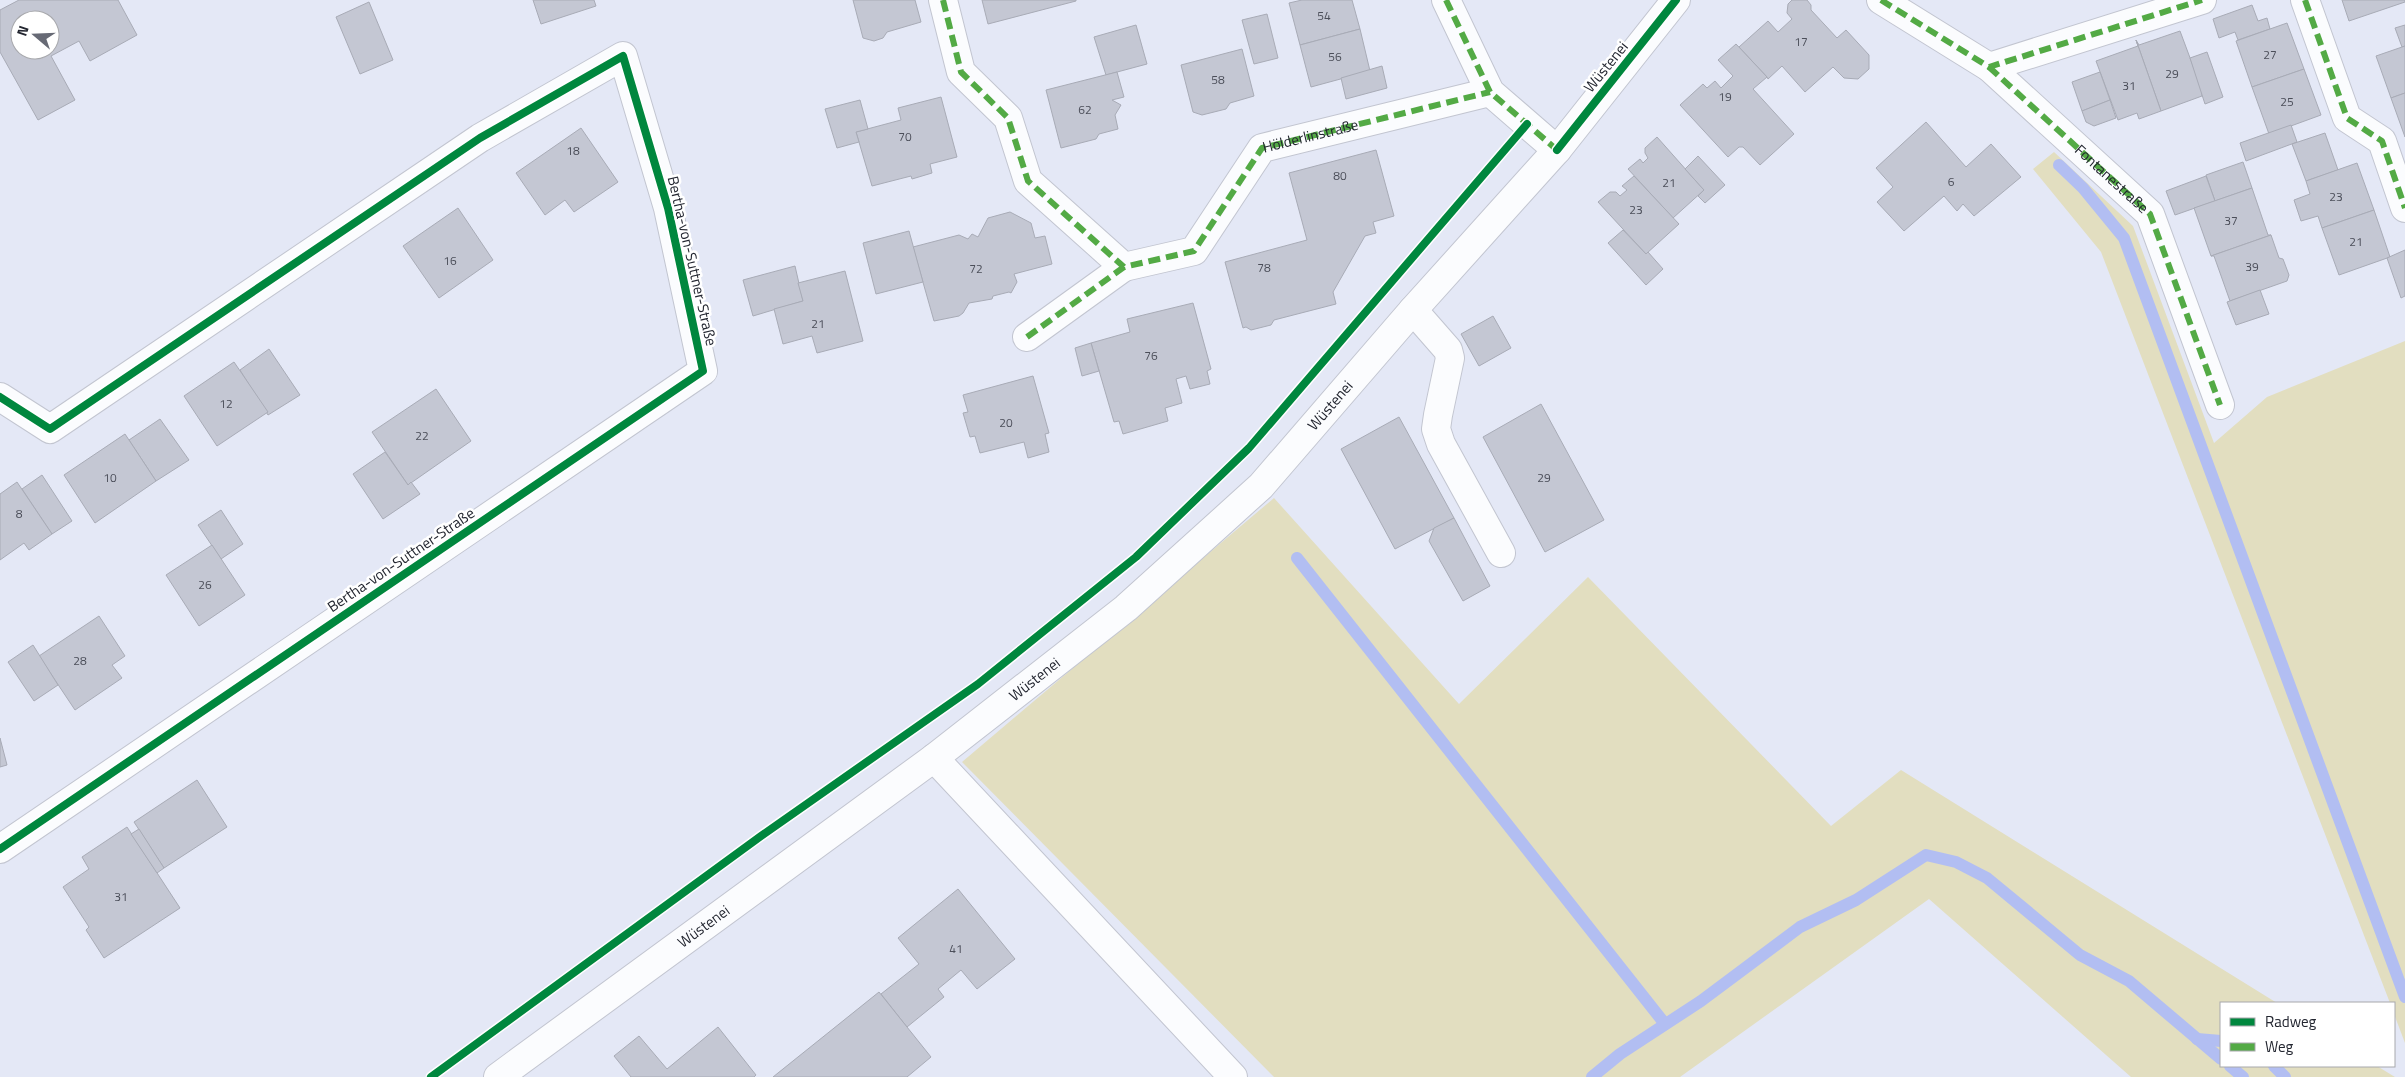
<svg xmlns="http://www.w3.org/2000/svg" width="2405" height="1077" font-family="'Titillium Web',sans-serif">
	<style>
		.green { fill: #e2dec0 }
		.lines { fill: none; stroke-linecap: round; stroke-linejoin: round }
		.stream { stroke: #b2bef2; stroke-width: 12 }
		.building { fill: #c4c7d3; stroke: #a8abb6; fill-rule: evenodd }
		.minor-casing { stroke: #c2c5d0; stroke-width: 30 }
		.minor { stroke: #fbfcfe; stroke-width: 28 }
		.quiet { stroke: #53aa45; stroke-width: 6; stroke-dasharray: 12 6; stroke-linecap: butt }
		.cycleway-casing { stroke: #fff; stroke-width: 11 }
		.cycleway { stroke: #00873e; stroke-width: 8 }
		.labels { text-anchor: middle; stroke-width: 5; stroke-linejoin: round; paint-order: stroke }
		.number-label { font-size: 12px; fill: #4b4e59 }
		.street-label { font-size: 15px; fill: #232630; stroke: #fff }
	</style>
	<rect width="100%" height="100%" fill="#e4e8f6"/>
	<g class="green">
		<path d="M 2054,152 L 2133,226 L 2214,443 L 2267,397 L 2405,341 L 2405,1043 L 2394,1014 L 2394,1003 L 2390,1003 L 2101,252 L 2033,169 Z"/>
		<path d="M 1274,498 L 1459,704 L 1588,577 L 1831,826 L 1901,770 L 2277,1003 L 2221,1003 L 2221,1066 L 2377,1066 L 2395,1077 L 2131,1077 L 1929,899 L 1680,1077 L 1274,1077 L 962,762 Z"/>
	</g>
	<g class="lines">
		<g class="stream">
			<path d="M 2059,165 L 2083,188 L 2124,238 L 2405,997"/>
			<path d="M 1297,558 L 1665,1024"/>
			<path d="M 2197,1039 L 2221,1041"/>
			<path d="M 2230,1066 L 2243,1077"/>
			<path d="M 2274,1066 L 2285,1077"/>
			<path d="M 1592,1077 L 1620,1054 L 1701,1001 L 1800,927 L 1856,900 L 1926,855 L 1956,862 L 1987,878 L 2080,955 L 2129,981 L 2221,1059"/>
		</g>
	</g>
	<g class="building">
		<path d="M 19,0 L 118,0 L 137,35 L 90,61 L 79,41 L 51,56 L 75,100 L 38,120 L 0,52 L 0,10 ZM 20,20 L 50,20 L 50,50 L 20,50 Z"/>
		<path d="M 533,0 L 594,0 L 596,6 L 541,24 Z"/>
		<path d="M 853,0 L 915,0 L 921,22 L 887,32 L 883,38 L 874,41 L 863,38 Z"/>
		<path d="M 982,0 L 1076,0 L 1076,1 L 988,24 Z"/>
		<path d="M 1302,0 L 1352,0 L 1360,29 L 1300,45 L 1289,3 Z"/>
		<path d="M 1792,0 L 1807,0 L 1811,5 L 1811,10 L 1837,38 L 1846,30 L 1869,55 L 1869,69 L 1858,79 L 1844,78 L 1833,67 L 1805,92 L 1782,66 L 1768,79 L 1767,77 L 1739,47 L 1768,21 L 1778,32 L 1792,19 L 1787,13 L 1788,4 Z"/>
		<path d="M 2342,0 L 2405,0 L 2405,2 L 2349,21 Z"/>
		<path d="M 369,2 L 393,60 L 360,74 L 336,17 Z"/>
		<path d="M 2252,5 L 2258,21 L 2267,18 L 2270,29 L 2238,40 L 2235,32 L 2219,38 L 2213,19 Z"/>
		<path d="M 1267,14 L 1278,58 L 1254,64 L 1242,20 Z"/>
		<path d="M 2287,23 L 2304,69 L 2252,87 L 2236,41 Z"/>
		<path d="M 1136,25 L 1147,64 L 1106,75 L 1094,37 Z"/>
		<path d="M 2405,25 L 2405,46 L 2402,47 L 2395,28 Z"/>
		<path d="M 1360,29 L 1370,71 L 1311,87 L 1300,45 Z"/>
		<path d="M 2180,31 L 2202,90 L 2202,96 L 2161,111 L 2136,40 L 2139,45 Z"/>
		<path d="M 2136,40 L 2161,111 L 2139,119 L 2137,113 L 2118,120 L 2096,61 L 2138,46 Z"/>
		<path d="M 1736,44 L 1767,77 L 1753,89 L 1794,134 L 1760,165 L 1743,147 L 1739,147 L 1728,157 L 1680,105 L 1703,84 L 1707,88 L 1715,81 L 1721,88 L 1733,76 L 1718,60 Z"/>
		<path d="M 2405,46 L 2405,93 L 2391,98 L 2376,56 Z"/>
		<path d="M 1242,49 L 1254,96 L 1230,103 L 1226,109 L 1202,115 L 1193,112 L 1181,65 Z"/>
		<path d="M 2207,52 L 2223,97 L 2205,104 L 2190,58 Z"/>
		<path d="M 1382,66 L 1387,88 L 1346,99 L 1341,78 Z"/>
		<path d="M 2304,69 L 2321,115 L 2269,134 L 2252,87 Z"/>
		<path d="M 1117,72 L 1124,97 L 1112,100 L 1121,105 L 1115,115 L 1118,129 L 1099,134 L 1096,139 L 1061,148 L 1046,90 Z"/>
		<path d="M 2100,72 L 2110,100 L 2082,111 L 2072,82 Z"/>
		<path d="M 2405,93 L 2405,137 L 2391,98 Z"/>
		<path d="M 941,97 L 957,157 L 930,164 L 932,173 L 912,179 L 911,176 L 872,186 L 856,132 L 901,120 L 898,108 Z"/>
		<path d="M 860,100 L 868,129 L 856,132 L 859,142 L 837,148 L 825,109 Z"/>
		<path d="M 2110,100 L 2116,118 L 2094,126 L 2086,122 L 2082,111 Z"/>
		<path d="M 1926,122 L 1966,167 L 1991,144 L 2021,177 L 1974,216 L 1963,204 L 1957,211 L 1944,196 L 1904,231 L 1877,202 L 1893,187 L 1876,168 Z"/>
		<path d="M 2291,125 L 2297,142 L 2246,161 L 2240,143 Z"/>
		<path d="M 581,128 L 618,182 L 574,212 L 565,200 L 545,215 L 516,173 Z"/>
		<path d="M 2325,133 L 2338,170 L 2306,181 L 2292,144 Z"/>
		<path d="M 1657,137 L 1704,190 L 1673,218 L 1628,169 L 1640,159 L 1643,163 L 1648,158 L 1645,153 L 1645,148 Z"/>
		<path d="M 1376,150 L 1394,216 L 1373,222 L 1376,233 L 1365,236 L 1333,292 L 1336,304 L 1274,320 L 1271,325 L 1251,330 L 1246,327 L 1243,328 L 1225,262 L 1307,240 L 1289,173 Z"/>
		<path d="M 1698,156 L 1725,185 L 1705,203 L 1698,196 L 1704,190 L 1685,169 Z"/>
		<path d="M 2243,162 L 2252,188 L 2215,201 L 2206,175 Z"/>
		<path d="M 2357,163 L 2374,210 L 2322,228 L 2318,216 L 2301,221 L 2294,200 L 2310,194 L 2306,181 Z"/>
		<path d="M 1634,176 L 1679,224 L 1646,254 L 1598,202 L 1610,192 L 1616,192 L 1620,196 L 1627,190 L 1622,186 Z"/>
		<path d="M 2206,176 L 2215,201 L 2175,215 L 2166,191 Z"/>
		<path d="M 2252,188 L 2268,235 L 2271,235 L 2211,256 L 2194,208 Z"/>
		<path d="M 458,208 L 493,260 L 439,298 L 403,246 Z"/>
		<path d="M 2374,210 L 2390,257 L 2339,275 L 2322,228 Z"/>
		<path d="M 1010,212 L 1031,223 L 1035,238 L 1045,236 L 1052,264 L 1014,274 L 1017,282 L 1011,293 L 1009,292 L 993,296 L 992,299 L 969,303 L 963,313 L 959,316 L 934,321 L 913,247 L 959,235 L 968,239 L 972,234 L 978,237 L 988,218 Z"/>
		<path d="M 1623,230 L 1646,254 L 1648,252 L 1663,269 L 1646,285 L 1608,243 Z"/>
		<path d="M 909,231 L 923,282 L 876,294 L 863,243 Z"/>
		<path d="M 2271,235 L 2279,258 L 2283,259 L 2289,275 L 2287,281 L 2230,301 L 2214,256 L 2211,256 Z"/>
		<path d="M 2405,250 L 2405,296 L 2401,298 L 2387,258 Z"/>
		<path d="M 795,266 L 803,301 L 753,316 L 743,280 Z"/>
		<path d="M 845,271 L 863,341 L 817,353 L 812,336 L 783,344 L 774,309 L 803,301 L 798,283 Z"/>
		<path d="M 2260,290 L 2269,314 L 2236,325 L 2227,302 Z"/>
		<path d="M 1193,303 L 1211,369 L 1207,371 L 1210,384 L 1190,389 L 1186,376 L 1176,379 L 1182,403 L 1165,408 L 1168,421 L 1123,434 L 1119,421 L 1114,422 L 1091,343 L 1130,332 L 1127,319 Z"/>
		<path d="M 1493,316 L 1511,348 L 1479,366 L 1461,334 Z"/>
		<path d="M 1091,343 L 1099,371 L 1082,376 L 1075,348 Z"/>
		<path d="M 269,349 L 300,395 L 268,415 L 240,370 Z"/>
		<path d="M 234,362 L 268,412 L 217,446 L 184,396 Z"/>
		<path d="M 1033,376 L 1049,433 L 1045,434 L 1049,452 L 1028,458 L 1024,442 L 980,453 L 975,436 L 970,437 L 963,413 L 968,412 L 963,395 Z"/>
		<path d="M 436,389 L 471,441 L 408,485 L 372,432 Z"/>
		<path d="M 1541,404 L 1604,520 L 1545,552 L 1483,437 Z"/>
		<path d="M 1399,417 L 1454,518 L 1395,549 L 1341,449 Z"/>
		<path d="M 160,419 L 189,460 L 156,481 L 129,440 Z"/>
		<path d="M 125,434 L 156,481 L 95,523 L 64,475 Z"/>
		<path d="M 385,452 L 408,485 L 411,482 L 420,494 L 383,519 L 353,474 Z"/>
		<path d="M 42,475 L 72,521 L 52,534 L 22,489 Z"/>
		<path d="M 17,482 L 52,534 L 29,550 L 24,543 L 0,560 L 0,494 Z"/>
		<path d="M 221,510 L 243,544 L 221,559 L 198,525 Z"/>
		<path d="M 1454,518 L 1490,586 L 1463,601 L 1429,541 L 1434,528 Z"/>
		<path d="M 212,545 L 245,595 L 199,626 L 166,575 Z"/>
		<path d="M 99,616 L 125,656 L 112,665 L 122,678 L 75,710 L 39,656 Z"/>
		<path d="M 33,645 L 58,685 L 34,701 L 8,662 Z"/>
		<path d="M 0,738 L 7,765 L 0,767 Z"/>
		<path d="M 197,780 L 227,827 L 164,868 L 134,822 Z"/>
		<path d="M 127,827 L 180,908 L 104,958 L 86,930 L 89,927 L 63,887 L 89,869 L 82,857 Z"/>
		<path d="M 139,829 L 164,868 L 157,873 L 131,834 Z"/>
		<path d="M 958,889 L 1015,959 L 977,989 L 961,970 L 938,989 L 944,997 L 907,1027 L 881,994 L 919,964 L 898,938 Z"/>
		<path d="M 879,992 L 931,1057 L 907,1077 L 773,1077 Z"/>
		<path d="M 718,1027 L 756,1075 L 754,1077 L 631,1077 L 614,1056 L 639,1036 L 667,1069 Z"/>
	</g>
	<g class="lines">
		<defs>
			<g id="minor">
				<path id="s1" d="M 943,0 L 961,72 L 1008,118 L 1028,181 L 1124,267 L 1194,251 L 1262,148 L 1490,92"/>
				<path d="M 1446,0 L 1490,92 L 1557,150"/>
				<path d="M 1881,0 L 1989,67 L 2202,0"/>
				<path d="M 2305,0 L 2347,118 L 2382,141 L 2405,208"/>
				<path id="s2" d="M 1989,67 L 2150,214 L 2220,405"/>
				<path d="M 1413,310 L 1448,350 L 1450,358 L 1438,415 L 1436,429 L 1441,444 L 1501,553"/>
				<path d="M 1027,337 L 1124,267"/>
				<path d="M 0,397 L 50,429 L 480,138 L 623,56 L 668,208 L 703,371 L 0,849"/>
				<path d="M 934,758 L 1233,1077"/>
				<path id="s3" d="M 498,1077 L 934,758 L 1126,608 L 1261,486 L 1413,310 L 1557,150 L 1676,0"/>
			</g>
		</defs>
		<use href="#minor" class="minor-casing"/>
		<use href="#minor" class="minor"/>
		<g class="quiet">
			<path d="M 943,0 L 961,72 L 1008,118 L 1028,181 L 1124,267 L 1194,251 L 1262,148 L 1490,92"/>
			<path d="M 1446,0 L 1490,92 L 1557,150"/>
			<path d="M 1881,0 L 1989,67 L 2202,0"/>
			<path d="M 2305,0 L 2347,118 L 2382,141 L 2405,208"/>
			<path d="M 1989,67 L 2150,214 L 2220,405"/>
			<path d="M 1027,337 L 1124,267"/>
		</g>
		<defs>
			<g id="cycleway">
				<path d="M 1557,150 L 1676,0"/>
				<path d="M 0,397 L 50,429 L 480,138 L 623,56 L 668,208 L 703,371 L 0,849"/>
				<path d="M 431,1077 L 761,836 L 978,684 L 1136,557 L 1249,448 L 1527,124"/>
			</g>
		</defs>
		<use href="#cycleway" class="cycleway-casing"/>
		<use href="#cycleway" class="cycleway"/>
	</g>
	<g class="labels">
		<g class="number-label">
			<text x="1324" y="20">54</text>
			<text x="1801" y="46">17</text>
			<text x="2270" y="59">27</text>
			<text x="1335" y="61">56</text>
			<text x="2172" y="78">29</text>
			<text x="1218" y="84">58</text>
			<text x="2129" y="90">31</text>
			<text x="1725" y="101">19</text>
			<text x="2287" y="106">25</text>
			<text x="1085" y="114">62</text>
			<text x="905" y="141">70</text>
			<text x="573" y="155">18</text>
			<text x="1340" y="180">80</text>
			<text x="1951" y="186">6</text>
			<text x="1669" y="187">21</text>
			<text x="2336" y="201">23</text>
			<text x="1636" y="214">23</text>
			<text x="2231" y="225">37</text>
			<text x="2356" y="246">21</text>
			<text x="450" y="265">16</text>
			<text x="2252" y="271">39</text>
			<text x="1264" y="272">78</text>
			<text x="976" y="273">72</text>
			<text x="818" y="328">21</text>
			<text x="1151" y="360">76</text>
			<text x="226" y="408">12</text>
			<text x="1006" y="427">20</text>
			<text x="422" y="440">22</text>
			<text x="110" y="482">10</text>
			<text x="1544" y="482">29</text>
			<text x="19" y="518">8</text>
			<text x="205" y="589">26</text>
			<text x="80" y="665">28</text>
			<text x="121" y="901">31</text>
			<text x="956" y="953">41</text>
		</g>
		<g class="street-label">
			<text transform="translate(1606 67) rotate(-51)" y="5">Wüstenei</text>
			<text dy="5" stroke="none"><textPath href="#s1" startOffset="580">Hölderlinstraße</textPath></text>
			<text dy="5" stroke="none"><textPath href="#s2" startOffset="166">Fontanestraße</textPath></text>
			<text transform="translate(692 261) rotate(77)" y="5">Bertha-von-Suttner-Straße</text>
			<text dy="5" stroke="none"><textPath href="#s3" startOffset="1072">Wüstenei</textPath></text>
			<text transform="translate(401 560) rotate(-34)" y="5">Bertha-von-Suttner-Straße</text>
			<text dy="5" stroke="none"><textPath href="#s3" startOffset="668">Wüstenei</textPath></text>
			<text dy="5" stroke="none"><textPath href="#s3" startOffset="255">Wüstenei</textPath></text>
		</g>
	</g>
	<rect x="2220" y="1002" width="175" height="65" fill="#ffffff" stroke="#a7a8ac"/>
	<rect x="2230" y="1018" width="25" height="8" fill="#00873e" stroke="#a7a8ac"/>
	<text x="2265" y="1027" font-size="15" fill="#232630">Radweg</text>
	<rect x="2230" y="1043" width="25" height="8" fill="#53aa45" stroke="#a7a8ac"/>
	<text x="2265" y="1052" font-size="15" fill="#232630">Weg</text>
	<g transform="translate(35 35) rotate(289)"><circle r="24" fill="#ffffff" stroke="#a7a8ac"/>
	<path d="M0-4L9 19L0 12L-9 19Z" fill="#676a75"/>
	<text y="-8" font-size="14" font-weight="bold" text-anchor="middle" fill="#232630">N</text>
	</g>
</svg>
